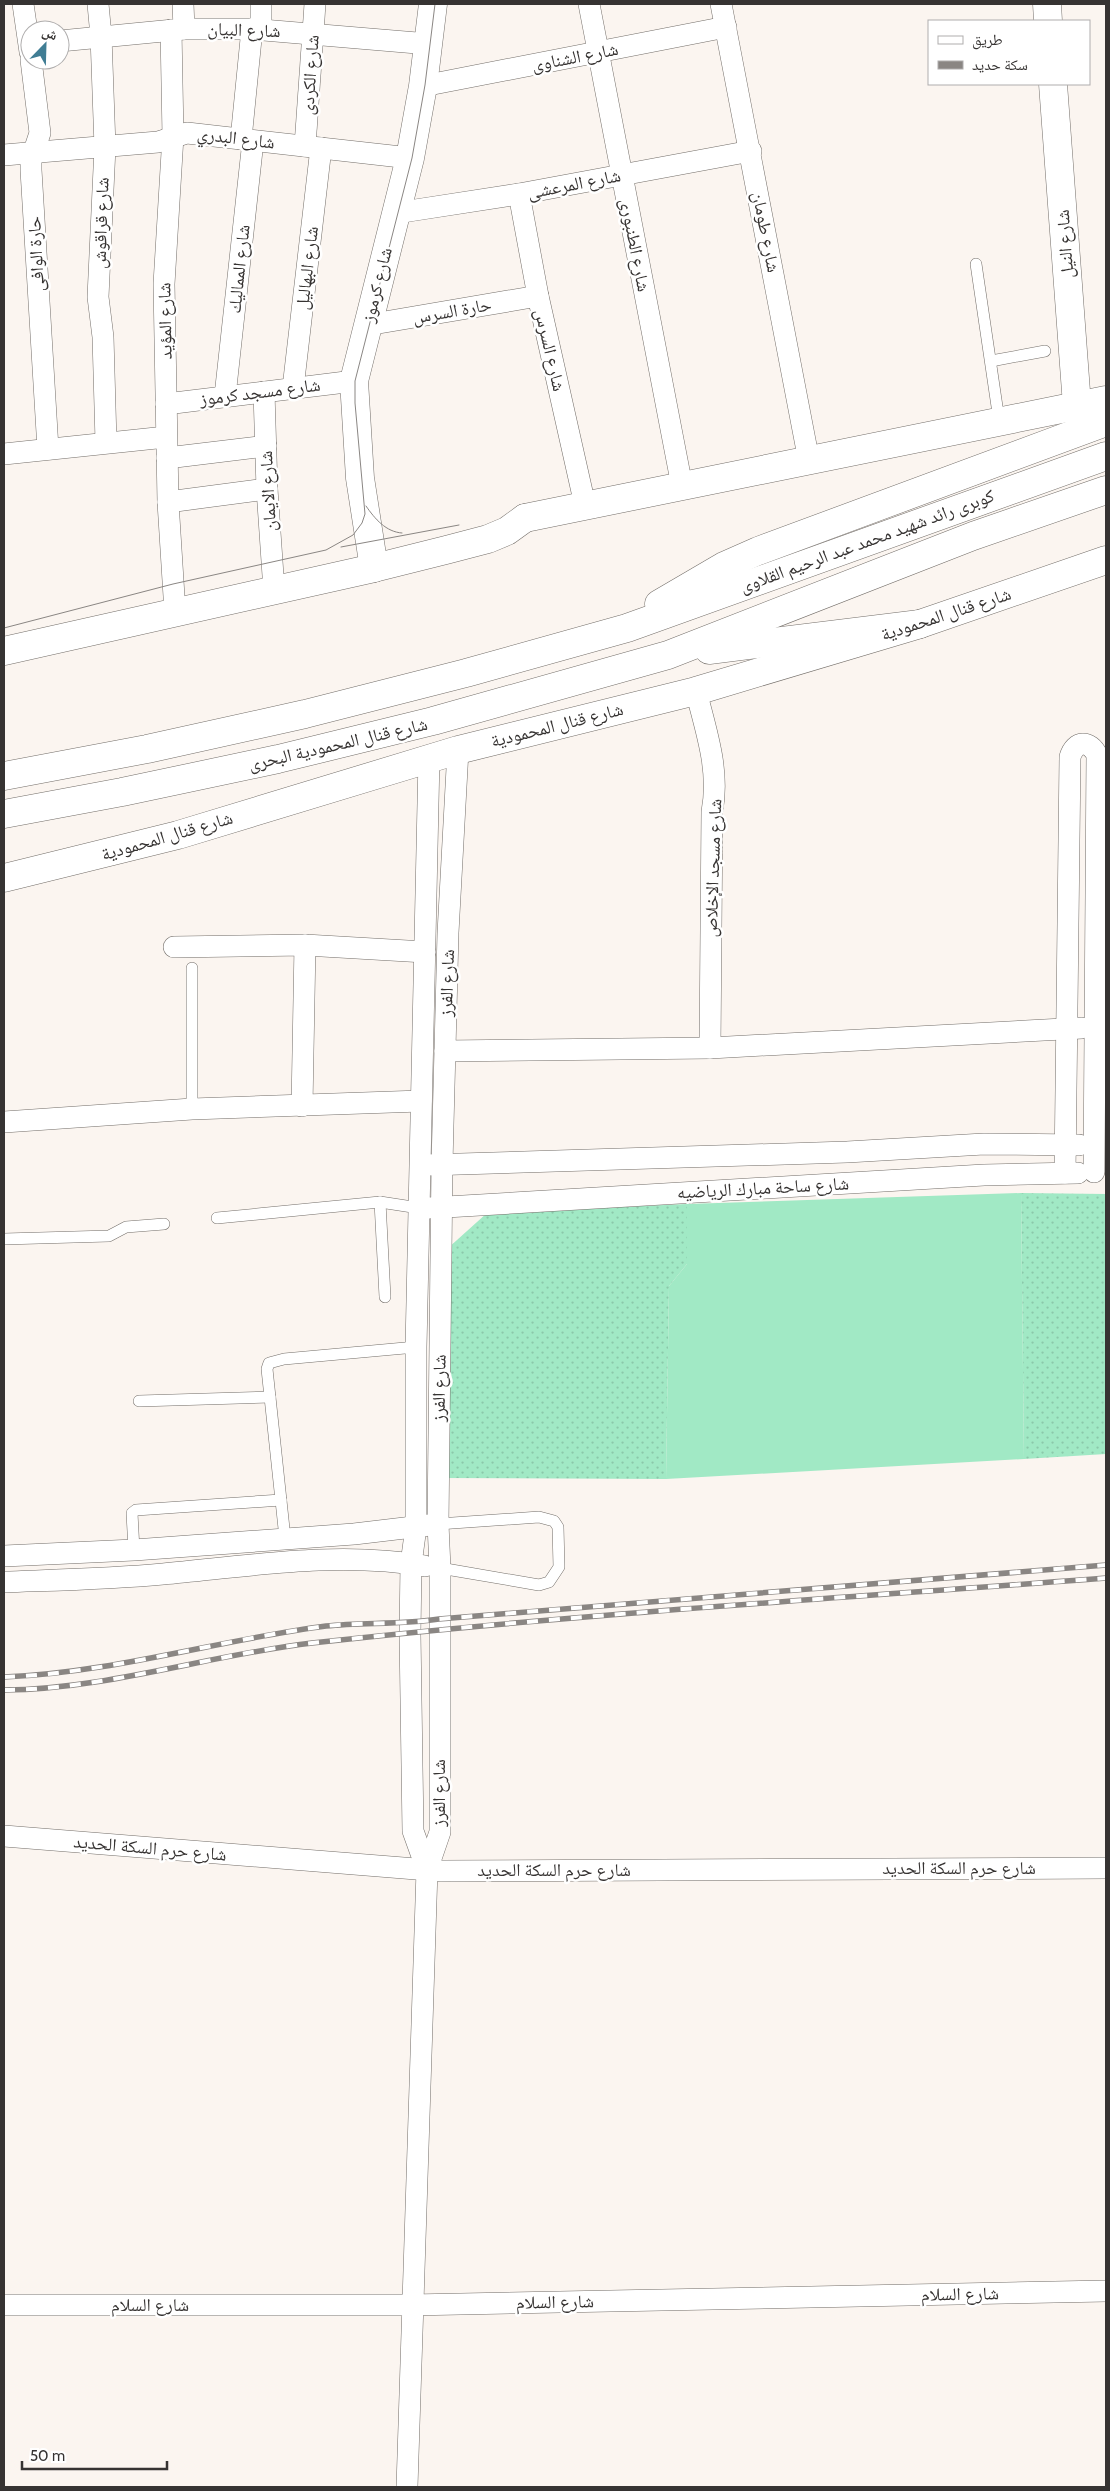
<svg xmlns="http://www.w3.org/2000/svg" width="1110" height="2491" font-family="Cabin,'Noto Naskh Arabic',sans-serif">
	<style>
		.garden { fill: url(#garden-dots) }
		.pitch { fill: #a1e9c5 }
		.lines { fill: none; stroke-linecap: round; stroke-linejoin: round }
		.service-casing { stroke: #736e69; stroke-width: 12 }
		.minor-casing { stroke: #736e69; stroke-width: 22 }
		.tertiary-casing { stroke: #736e69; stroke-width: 29 }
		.secondary-casing { stroke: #736e69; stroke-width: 29 }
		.service { stroke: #fff; stroke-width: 11 }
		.minor { stroke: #fff; stroke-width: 21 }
		.tertiary { stroke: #fff; stroke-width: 28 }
		.secondary { stroke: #fff; stroke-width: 28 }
		.tram { stroke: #8a8683; stroke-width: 1 }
		.rail-casing { stroke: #8a8683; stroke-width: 5.5 }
		.rail { stroke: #fff; stroke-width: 4; stroke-dasharray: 11; stroke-linecap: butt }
		.labels { text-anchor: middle; stroke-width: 5; stroke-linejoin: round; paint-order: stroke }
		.street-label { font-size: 18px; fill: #363332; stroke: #fff }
	</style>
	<defs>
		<pattern id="garden-dots" width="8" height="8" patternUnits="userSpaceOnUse" patternTransform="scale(1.25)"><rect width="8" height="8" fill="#a1e9c5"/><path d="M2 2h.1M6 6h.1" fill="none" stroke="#8bc8aa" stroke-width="1.8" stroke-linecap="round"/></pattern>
	</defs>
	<rect width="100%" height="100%" fill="#fbf5f0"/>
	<g class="garden">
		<path d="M 1021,1193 L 1106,1194 L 1106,1454 L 1024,1459 Z"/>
		<path d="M 687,1204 L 687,1264 L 669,1286 L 666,1479 L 439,1478 L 437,1258 L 487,1213 Z"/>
	</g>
	<path class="pitch" d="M 1021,1193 L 1024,1459 L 666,1479 L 669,1286 L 687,1264 L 687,1204 Z"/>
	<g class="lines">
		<defs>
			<g id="service">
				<path d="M 976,264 L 999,420"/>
				<path d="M 991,361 L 1045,351"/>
				<path d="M 192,968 L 192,1109"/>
				<path d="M 380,1202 L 385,1297"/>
				<path d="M 217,1218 L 380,1202 L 419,1208"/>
				<path d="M 4,1239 L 109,1236 L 126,1227 L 164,1224"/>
				<path d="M 139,1401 L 270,1397"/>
				<path d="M 438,1524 L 539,1517 L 554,1521 L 558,1527 L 559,1567 L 549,1582 L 539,1585 L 440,1568"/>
				<path d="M 285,1538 L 267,1369 L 269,1363 L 284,1359 L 416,1347"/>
				<path d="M 134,1550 L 132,1513 L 136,1510 L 281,1500"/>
			</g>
			<g id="minor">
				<path d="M 23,4 L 30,52"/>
				<path d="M 98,4 L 101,36 L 105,147 L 98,297 L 103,337 L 106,442"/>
				<path d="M 183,4 L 184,29"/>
				<path d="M 589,4 L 682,486"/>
				<path d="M 721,4 L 809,461"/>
				<path d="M 171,30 L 173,136 L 164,284 L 168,502 L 175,612"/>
				<path d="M 261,30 L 261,4"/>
				<path d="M 60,41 L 184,29 L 252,29 L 429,44"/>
				<path d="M 31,60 L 40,133 L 31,160 L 31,170 L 48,449"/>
				<path d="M 423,86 L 726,27"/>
				<path d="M 241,139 L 252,29"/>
				<path d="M 305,146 L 315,4"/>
				<path d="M 4,155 L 158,142 L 187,133 L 410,158"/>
				<path d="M 519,194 L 538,296 L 585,505"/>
				<path d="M 396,213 L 519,194 L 751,151"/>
				<path d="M 367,325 L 538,296"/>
				<path d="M 293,388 L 321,148"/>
				<path d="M 264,392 L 267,489 L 274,590"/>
				<path d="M 225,396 L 253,141"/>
				<path d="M 166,404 L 354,381"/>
				<path d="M 4,454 L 166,437"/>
				<path d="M 167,458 L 266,446"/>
				<path d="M 168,502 L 267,489"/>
				<path d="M 696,691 C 706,731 720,770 712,812 L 710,1048"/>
				<path d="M 174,947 L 305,945 L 425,952"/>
				<path d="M 445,1051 L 710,1048 L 1082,1028"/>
				<path d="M 302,1106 L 305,945"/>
				<path d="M 4,1122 L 192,1109 L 421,1101"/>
				<path d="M 427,1165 L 847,1152 L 984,1144 L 1079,1145"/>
				<path d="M 1065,1173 L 1070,757 C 1075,740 1090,740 1097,755 L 1094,1172"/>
				<path d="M 429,1208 L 984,1175 L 1078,1173"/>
				<path d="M 4,1556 L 134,1550 L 354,1534 L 430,1525"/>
				<path d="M 4,1582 C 57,1580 110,1579 163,1574 C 250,1566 338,1551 425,1566"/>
				<path d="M 4,1836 L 441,1871 L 1106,1868"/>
				<path d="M 427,1870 L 413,1831 L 410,1634 L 411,1564 L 416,1527 L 416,1347 L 429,758"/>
				<path d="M 4,2305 L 411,2305 L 1106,2291"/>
				<path d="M 407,2487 L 427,1870 L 440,1832 L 440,1568 L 438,1524 L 442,1164 L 448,933 L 458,750"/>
			</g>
			<g id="tertiary">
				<path d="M 1047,4 L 1048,21"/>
				<path d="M 1053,84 L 1077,405"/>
				<path d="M 525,518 L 1106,400"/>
				<path d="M 4,878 L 178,835 L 458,750 L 696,691 L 920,624 L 1106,560"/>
			</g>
			<g id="secondary">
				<path d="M 374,568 L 360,478 L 354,381 L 410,158 L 423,86 L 433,4"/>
				<path d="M 659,604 L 724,566 L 758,551 L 1106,422"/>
				<path d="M 709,650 L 920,624"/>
				<path d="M 4,651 L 374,568 L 446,550 L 488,539 L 507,531 L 525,518"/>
				<path d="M 4,776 L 147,749 L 305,714 L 466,673 L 627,628 L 1106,456"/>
				<path d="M 4,814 L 122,792 L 278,759 L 433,721 L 668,655 L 973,536 L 1106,490"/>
			</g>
		</defs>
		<use href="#service" class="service-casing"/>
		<use href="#minor" class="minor-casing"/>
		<use href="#tertiary" class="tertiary-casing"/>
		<use href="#secondary" class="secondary-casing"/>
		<use href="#service" class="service"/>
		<use href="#minor" class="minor"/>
		<use href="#tertiary" class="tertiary"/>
		<use href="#secondary" class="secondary"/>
		<g class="tram">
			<path d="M 366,506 C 375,519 386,532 402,533"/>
			<path d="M 341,547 L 459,525"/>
			<path d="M 4,628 L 173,584 L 326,550 L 353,535 L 362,523 L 365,514 L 355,403 L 355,381 L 412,158 L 425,85 L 435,4"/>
		</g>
		<defs>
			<g id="rail">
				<path d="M 4,1677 C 112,1673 218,1640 326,1626 C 363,1622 401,1625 439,1619 L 1106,1565"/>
				<path d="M 4,1690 C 108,1689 209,1655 312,1643 C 575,1614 842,1598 1106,1578"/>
			</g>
		</defs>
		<use href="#rail" class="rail-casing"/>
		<use href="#rail" class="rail"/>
	</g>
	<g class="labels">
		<g class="street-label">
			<text transform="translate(244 30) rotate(2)" y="6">شارع البيان</text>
			<text transform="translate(575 57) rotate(-11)" y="6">شارع الشناوى</text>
			<text transform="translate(310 75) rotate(-86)" y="6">شارع الكردى</text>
			<text transform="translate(236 138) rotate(7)" y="6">شارع البدري</text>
			<text transform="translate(574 184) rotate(-11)" y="6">شارع المرعشى</text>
			<text transform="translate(101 223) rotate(-88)" y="6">شارع قراقوش</text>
			<text transform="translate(766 232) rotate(79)" y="6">شارع طومان</text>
			<text transform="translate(1065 244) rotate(-94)" y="6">شارع النيل</text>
			<text transform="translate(635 245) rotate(79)" y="6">شارع الطنبورى</text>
			<text transform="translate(36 254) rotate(-93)" y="6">حارة الوافى</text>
			<text transform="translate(307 268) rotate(-83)" y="6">شارع البهاليل</text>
			<text transform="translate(239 269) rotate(-84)" y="6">شارع المماليك</text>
			<text transform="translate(377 285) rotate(-76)" y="6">شارع كرموز</text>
			<text transform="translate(452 311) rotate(-10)" y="6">حارة السرس</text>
			<text transform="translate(165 321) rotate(-91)" y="6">شارع المؤيد</text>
			<text transform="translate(550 350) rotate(77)" y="6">شارع السرس</text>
			<text transform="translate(260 392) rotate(-7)" y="6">شارع مسجد كرموز</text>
			<text transform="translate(268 491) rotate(-93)" y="6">شارع الايمان</text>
			<text transform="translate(867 541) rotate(-20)" y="6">كوبرى رائد شهيد محمد عبد الرحيم القلاوى</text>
			<text transform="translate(946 614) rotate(-18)" y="6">شارع قنال المحمودية</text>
			<text transform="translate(557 725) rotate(-14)" y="6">شارع قنال المحمودية</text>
			<text transform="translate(338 744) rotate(-13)" y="6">شارع قنال المحمودية البحرى</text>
			<text transform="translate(167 836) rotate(-16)" y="6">شارع قنال المحمودية</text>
			<text transform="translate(713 868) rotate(-88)" y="6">شارع مسجد الإخلاص</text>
			<text transform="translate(447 983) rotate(-88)" y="6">شارع الفرز</text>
			<text transform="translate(763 1188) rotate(-3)" y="6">شارع ساحة مبارك الرياضيه</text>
			<text transform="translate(439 1388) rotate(-89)" y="6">شارع الفرز</text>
			<text transform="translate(439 1793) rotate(-90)" y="6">شارع الفرز</text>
			<text transform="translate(150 1848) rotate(5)" y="6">شارع حرم السكة الحديد</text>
			<text x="959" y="1874">شارع حرم السكة الحديد</text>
			<text x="554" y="1876">شارع حرم السكة الحديد</text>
			<text transform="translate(960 2294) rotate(-1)" y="6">شارع السلام</text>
			<text transform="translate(555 2302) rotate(-1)" y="6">شارع السلام</text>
			<text x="150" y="2311">شارع السلام</text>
		</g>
	</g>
	<rect width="1110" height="2491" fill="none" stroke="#363332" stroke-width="10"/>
	<rect x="928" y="20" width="162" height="65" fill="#ffffff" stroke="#afadad"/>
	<rect x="938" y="36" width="25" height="8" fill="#ffffff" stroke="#afadad"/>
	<text x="972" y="45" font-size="15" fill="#363332">طريق</text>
	<rect x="938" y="61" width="25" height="8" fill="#8a8683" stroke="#afadad"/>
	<text x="972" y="70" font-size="15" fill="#363332">سكة حديد</text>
	<g transform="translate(45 45) rotate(23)"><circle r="24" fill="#ffffff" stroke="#afadad"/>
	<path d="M0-4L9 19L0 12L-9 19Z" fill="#407d94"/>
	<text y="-8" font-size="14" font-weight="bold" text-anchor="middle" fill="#363332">ش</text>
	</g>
	<path d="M22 2461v8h145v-8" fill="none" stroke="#363332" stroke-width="2.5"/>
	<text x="30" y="2461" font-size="15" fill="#363332" stroke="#ffffff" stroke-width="4" paint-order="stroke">50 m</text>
</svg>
